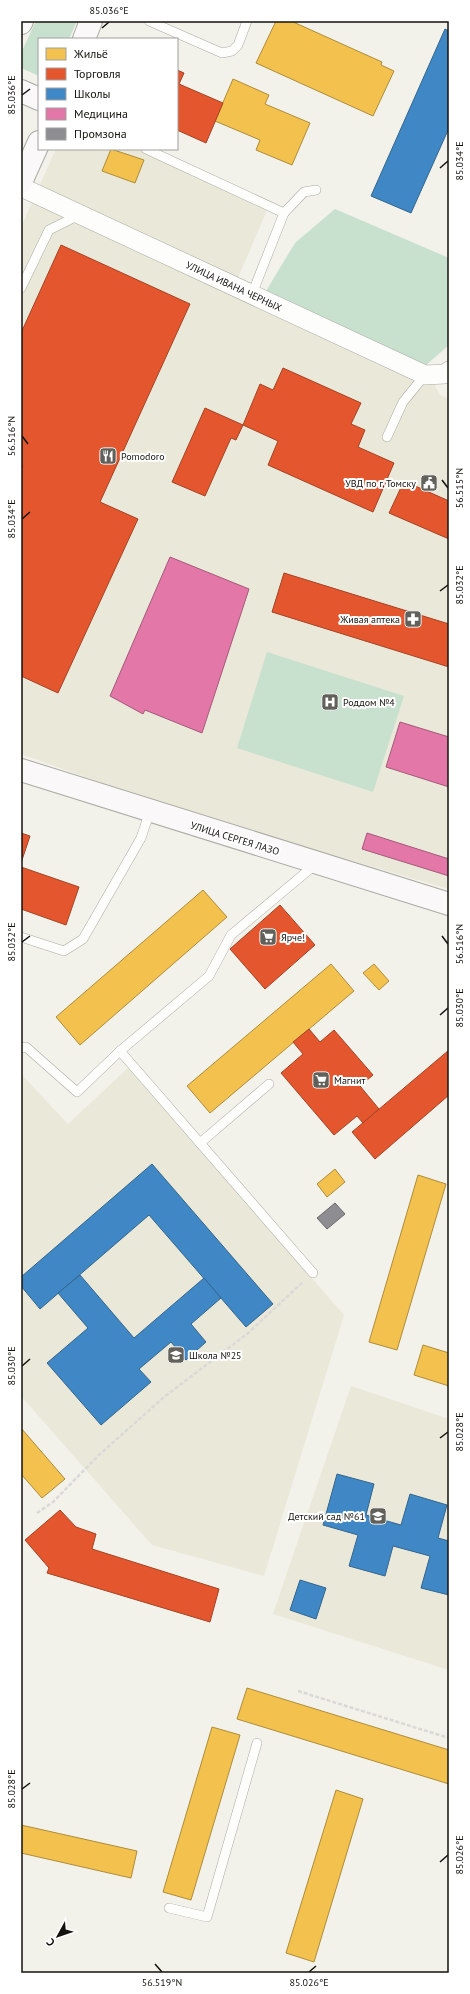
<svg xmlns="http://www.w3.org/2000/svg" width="470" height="1994" font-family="'PT Sans',sans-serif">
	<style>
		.built { fill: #eae8d9 }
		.green { fill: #c8e0ce }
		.homes { fill: #f2c14e; stroke: #af8c3a }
		.shops { fill: #e4572e; stroke: #a54224 }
		.schools { fill: #3f88c5; stroke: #32658e }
		.health { fill: #e377a8; stroke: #a5597a }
		.industry { fill: #8d8d92; stroke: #68686a }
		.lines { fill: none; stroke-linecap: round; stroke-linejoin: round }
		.lane-casing { stroke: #ababa5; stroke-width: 10 }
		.street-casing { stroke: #ababa5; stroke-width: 20 }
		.secondary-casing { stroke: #ababa5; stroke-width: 24 }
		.path { stroke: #d9d9d7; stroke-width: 2.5; stroke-dasharray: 4 2; stroke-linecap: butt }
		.lane { stroke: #fdfdfc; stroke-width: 9 }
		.street { stroke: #fdfdfc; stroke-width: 19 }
		.secondary { stroke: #faf8f8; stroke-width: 22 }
		.ticks { fill: none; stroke: #13120d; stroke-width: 1.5 }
		.labels { text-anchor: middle; stroke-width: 4; stroke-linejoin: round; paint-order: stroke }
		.street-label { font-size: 10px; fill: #13120d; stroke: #fff }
		.poi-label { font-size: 10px; fill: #13120d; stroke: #fff; text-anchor: start }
		.neatline { fill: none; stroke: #13120d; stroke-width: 1.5 }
		.ticks-label { font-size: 10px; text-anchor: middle; fill: #13120d }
	</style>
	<rect width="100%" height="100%" fill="#f2f1ea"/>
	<g class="built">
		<path d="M 56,149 L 137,149 L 268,208 L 237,280 L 428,372 L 440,395 L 449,399 L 449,889 L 175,809 L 21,754 L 21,227 Z"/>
		<path d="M 128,1068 L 344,1315 L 264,1576 L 152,1545 L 21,1396 L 21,1074 L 68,1124 Z"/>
		<path d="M 351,1386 L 449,1419 L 449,1670 L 273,1614 Z"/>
	</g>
	<g class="green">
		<path d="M 36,21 L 77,21 L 69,39 L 39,39 L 39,76 L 21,68 L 21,53 Z"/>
		<path d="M 335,209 L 449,258 L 449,345 L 425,366 L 266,291 L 295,243 Z"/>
		<path d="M 267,652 L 404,696 L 373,792 L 237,748 Z"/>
	</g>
	<g class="homes">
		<path d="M 276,21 L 291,21 L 382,62 L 381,65 L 394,71 L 373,116 L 256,63 Z"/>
		<path d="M 233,79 L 269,95 L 265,104 L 310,123 L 292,165 L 256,150 L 260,140 L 215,121 Z"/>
		<path d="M 111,149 L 144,160 L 135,183 L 102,171 Z"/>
		<path d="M 203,890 L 227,917 L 80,1045 L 56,1017 Z"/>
		<path d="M 331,964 L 354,991 L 210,1113 L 187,1086 Z"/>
		<path d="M 374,964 L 389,981 L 379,990 L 363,973 Z"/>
		<path d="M 335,1169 L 345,1182 L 327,1197 L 317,1184 Z"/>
		<path d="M 418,1175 L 446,1184 L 397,1350 L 369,1342 Z"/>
		<path d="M 423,1345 L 449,1353 L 449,1386 L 414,1375 Z"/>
		<path d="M 21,1428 L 65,1479 L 42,1498 L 21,1474 Z"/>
		<path d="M 247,1688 L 449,1750 L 449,1784 L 237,1719 Z"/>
		<path d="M 212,1727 L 240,1735 L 191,1900 L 163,1892 Z"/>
		<path d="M 336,1790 L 363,1799 L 314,1962 L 286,1953 Z"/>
		<path d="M 21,1825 L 137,1851 L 131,1878 L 21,1853 Z"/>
	</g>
	<g class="shops">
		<path d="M 177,70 L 184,73 L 179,84 L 223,103 L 206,143 L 177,130 Z"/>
		<path d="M 61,245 L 190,304 L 100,502 L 138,519 L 58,693 L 21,676 L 21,470 L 23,466 L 21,465 L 21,333 Z"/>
		<path d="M 283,368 L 361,403 L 351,424 L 365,430 L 358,447 L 394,463 L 373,512 L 268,465 L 278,441 L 243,425 L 260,384 L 273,390 Z"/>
		<path d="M 205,408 L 243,425 L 236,440 L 231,438 L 205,496 L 172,482 Z"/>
		<path d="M 404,481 L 449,501 L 449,539 L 389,513 Z"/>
		<path d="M 284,573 L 449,624 L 449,667 L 272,612 Z"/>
		<path d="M 21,833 L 30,836 L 21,863 Z"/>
		<path d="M 21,867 L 79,887 L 66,925 L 21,909 Z"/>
		<path d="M 280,905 L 315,945 L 265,989 L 230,949 Z"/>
		<path d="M 309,1029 L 320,1042 L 334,1030 L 373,1075 L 360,1086 L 379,1109 L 363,1123 L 357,1116 L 334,1135 L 281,1073 L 303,1054 L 293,1042 Z"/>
		<path d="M 449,1050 L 449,1095 L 375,1159 L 352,1132 Z"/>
		<path d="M 60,1510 L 76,1527 L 96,1534 L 92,1549 L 219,1589 L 210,1622 L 47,1573 L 49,1568 L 25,1540 Z"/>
	</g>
	<g class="schools">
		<path d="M 445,29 L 449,31 L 449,128 L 411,213 L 371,196 Z"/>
		<path d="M 152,1164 L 273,1304 L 246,1327 L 149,1215 L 40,1309 L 21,1286 L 21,1277 Z"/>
		<path d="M 80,1275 L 134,1338 L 204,1278 L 221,1298 L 191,1324 L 206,1342 L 186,1360 L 171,1342 L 139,1369 L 151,1382 L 101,1425 L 47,1363 L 88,1328 L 58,1293 Z"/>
		<path d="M 337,1474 L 374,1484 L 366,1515 L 401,1525 L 410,1494 L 447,1505 L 438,1538 L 449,1541 L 449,1595 L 421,1588 L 430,1556 L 393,1546 L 385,1576 L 349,1566 L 358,1535 L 323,1525 Z"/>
		<path d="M 300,1580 L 326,1588 L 316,1619 L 290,1610 Z"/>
	</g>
	<g class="health">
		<path d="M 170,557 L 249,589 L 202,733 L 145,710 L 143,714 L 110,696 Z"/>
		<path d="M 400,722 L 449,737 L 449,787 L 386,767 Z"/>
		<path d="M 367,833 L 449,859 L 449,876 L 362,849 Z"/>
	</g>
	<path class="industry" d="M 335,1203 L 345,1214 L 327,1229 L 317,1218 Z"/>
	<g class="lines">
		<defs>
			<g id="lane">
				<path d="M 149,21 L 222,53 L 232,51 L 238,45 L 247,21"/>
				<path d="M 146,149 L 284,213 L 304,192 L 316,190"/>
				<path d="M 21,288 L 49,230 L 79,215"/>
				<path d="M 252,294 L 284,213"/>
				<path d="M 387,437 L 403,402 L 425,375"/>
				<path d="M 21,937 L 64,951 L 83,939 L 141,838 L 150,811"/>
				<path d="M 21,1048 L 26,1047 L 77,1092 L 120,1051"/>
				<path d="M 200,1143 L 269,1084"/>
				<path d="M 313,1273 L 120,1051 L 209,976 L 231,935 L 316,864"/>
				<path d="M 169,1908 L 207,1917 L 257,1743"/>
			</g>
			<path id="street" d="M 21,187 L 425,375 L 445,374 L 449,371"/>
			<g id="secondary">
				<path d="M 21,23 L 22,21"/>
				<path d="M 84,39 L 91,21"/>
				<path d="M 21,91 L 39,99"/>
				<path d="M 21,182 L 39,142"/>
				<path d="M 21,770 L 449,904"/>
			</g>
		</defs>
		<use href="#lane" class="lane-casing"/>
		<use href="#street" class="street-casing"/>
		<use href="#secondary" class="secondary-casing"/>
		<g class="path">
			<path d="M 37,1513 L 53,1502 L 99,1455 L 164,1397 L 247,1334 L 304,1281"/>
			<path d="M 298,1691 L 449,1738"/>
		</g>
		<use href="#lane" class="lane"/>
		<use href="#street" class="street"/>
		<use href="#secondary" class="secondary"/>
	</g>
	<path class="ticks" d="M 102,28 L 109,22M 22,95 L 30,89M 440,168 L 448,161M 22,436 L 28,444M 442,480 L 448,488M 22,519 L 30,512M 440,591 L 448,585M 442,936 L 448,944M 22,942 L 30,936M 440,1015 L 448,1008M 22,1366 L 30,1359M 440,1438 L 448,1432M 22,1789 L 30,1783M 440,1862 L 448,1855M 155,1964 L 162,1972M 309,1972 L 316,1966"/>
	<defs>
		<symbol id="restaurant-square" viewBox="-11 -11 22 22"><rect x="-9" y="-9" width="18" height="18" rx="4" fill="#61605a" stroke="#fff"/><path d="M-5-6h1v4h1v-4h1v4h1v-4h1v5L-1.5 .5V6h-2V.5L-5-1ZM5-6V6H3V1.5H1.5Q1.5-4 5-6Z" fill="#fff"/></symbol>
		<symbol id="civic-square" viewBox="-11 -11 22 22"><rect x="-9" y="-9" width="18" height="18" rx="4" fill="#61605a" stroke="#fff"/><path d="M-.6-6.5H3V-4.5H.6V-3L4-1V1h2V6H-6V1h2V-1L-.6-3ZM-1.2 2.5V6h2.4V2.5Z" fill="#fff"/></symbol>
		<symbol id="pharmacy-square" viewBox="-11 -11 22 22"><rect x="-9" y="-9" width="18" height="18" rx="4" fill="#61605a" stroke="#fff"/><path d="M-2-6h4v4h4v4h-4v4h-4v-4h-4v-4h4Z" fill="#fff"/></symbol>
		<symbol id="hospital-square" viewBox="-11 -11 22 22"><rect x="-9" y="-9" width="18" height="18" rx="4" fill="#61605a" stroke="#fff"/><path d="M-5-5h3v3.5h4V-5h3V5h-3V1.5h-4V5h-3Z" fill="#fff"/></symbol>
		<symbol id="supermarket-square" viewBox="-11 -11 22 22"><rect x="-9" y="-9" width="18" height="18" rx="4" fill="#61605a" stroke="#fff"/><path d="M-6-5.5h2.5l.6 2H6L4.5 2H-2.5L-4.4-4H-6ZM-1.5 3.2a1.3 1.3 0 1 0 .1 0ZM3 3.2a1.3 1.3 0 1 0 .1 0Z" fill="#fff"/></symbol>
		<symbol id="school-square" viewBox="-11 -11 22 22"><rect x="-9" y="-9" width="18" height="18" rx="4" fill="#61605a" stroke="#fff"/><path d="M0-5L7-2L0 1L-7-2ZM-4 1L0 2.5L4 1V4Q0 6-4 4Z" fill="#fff"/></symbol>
	</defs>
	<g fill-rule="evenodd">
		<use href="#restaurant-square" x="98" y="446" width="20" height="20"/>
		<use href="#civic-square" x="419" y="473" width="20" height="20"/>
		<use href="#pharmacy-square" x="403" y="609" width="20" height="20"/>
		<use href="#hospital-square" x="320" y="692" width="20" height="20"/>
		<use href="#supermarket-square" x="258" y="927" width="20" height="20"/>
		<use href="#supermarket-square" x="311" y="1070" width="20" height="20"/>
		<use href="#school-square" x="166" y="1345" width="20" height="20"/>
		<use href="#school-square" x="368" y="1506" width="20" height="20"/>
	</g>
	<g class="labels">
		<g class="street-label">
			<text transform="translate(234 286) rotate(25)" y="4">УЛИЦА ИВАНА ЧЕРНЫХ</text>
			<text transform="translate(235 838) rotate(17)" y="4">УЛИЦА СЕРГЕЯ ЛАЗО</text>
		</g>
		<g class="poi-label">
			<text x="121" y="460">Pomodoro</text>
			<text x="416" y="487" text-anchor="end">УВД по г. Томску</text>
			<text x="400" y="623" text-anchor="end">Живая аптека</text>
			<text x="343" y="706">Роддом №4</text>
			<text x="281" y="941">Ярче!</text>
			<text x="334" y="1084">Магнит</text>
			<text x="189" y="1359">Школа №25</text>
			<text x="365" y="1520" text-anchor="end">Детский сад №61</text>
		</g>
	</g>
	<rect width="470" height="1994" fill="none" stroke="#ffffff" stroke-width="44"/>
	<rect x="38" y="38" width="140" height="112" fill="#ffffff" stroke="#a1a09e"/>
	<rect x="46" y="48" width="20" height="12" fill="#f2c14e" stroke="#a1a09e"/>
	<text x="74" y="58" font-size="12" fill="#13120d">Жильё</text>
	<rect x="46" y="68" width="20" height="12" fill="#e4572e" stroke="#a1a09e"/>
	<text x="74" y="78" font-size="12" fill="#13120d">Торговля</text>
	<rect x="46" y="88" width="20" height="12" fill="#3f88c5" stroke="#a1a09e"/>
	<text x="74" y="98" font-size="12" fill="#13120d">Школы</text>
	<rect x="46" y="108" width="20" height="12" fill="#e377a8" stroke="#a1a09e"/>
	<text x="74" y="118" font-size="12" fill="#13120d">Медицина</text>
	<rect x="46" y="128" width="20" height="12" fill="#8d8d92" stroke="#a1a09e"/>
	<text x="74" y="138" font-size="12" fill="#13120d">Промзона</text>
	<g transform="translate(58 1936) rotate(230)" stroke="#ffffff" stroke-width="3" paint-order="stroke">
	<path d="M0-3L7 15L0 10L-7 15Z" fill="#13120d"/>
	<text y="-6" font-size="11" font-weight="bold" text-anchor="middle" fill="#13120d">С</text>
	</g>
	<rect x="22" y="22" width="426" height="1950" class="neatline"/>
	<g class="ticks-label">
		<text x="109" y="14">85.036°E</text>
		<text transform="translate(11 95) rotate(-90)" y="4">85.036°E</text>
		<text transform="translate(459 161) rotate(-90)" y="4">85.034°E</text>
		<text transform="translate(11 436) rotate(-90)" y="4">56.516°N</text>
		<text transform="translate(459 488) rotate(-90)" y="4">56.515°N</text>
		<text transform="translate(11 519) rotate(-90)" y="4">85.034°E</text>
		<text transform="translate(459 585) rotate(-90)" y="4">85.032°E</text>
		<text transform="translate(11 942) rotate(-90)" y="4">85.032°E</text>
		<text transform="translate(459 944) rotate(-90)" y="4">56.516°N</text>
		<text transform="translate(459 1008) rotate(-90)" y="4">85.030°E</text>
		<text transform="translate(11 1366) rotate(-90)" y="4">85.030°E</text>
		<text transform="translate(459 1432) rotate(-90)" y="4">85.028°E</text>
		<text transform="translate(11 1789) rotate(-90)" y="4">85.028°E</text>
		<text transform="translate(459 1855) rotate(-90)" y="4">85.026°E</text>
		<text x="162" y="1986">56.519°N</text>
		<text x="309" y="1986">85.026°E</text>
	</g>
</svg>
